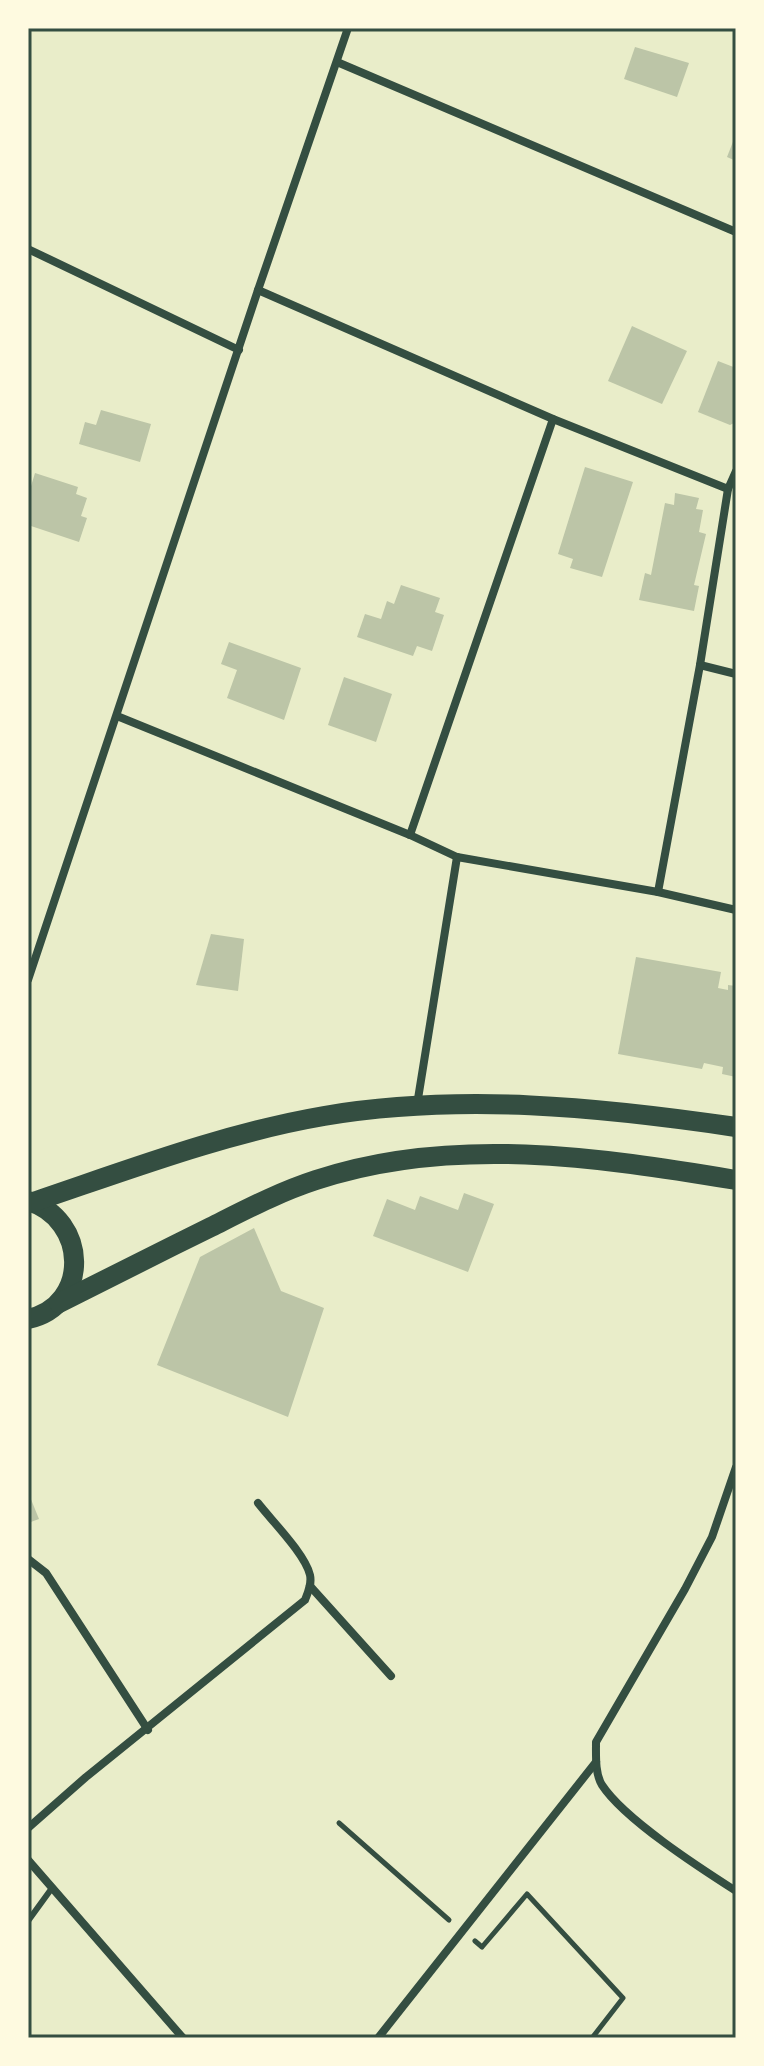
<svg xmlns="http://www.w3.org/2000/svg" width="764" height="2066" font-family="'Nunito Sans',sans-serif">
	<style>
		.building { fill: #bcc5a7 }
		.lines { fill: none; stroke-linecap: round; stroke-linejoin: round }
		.path { stroke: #344e41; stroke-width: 5 }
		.service { stroke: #344e41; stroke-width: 6 }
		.minor { stroke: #344e41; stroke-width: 8 }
		.primary { stroke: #344e41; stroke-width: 20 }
		.neatline { fill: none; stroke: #344e41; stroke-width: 3 }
	</style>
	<rect width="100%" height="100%" fill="#e9edc9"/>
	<g class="building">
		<path d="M 635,47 L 689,63 L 677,97 L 624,79 Z"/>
		<path d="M 736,134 L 736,161 L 727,157 Z"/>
		<path d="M 632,326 L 687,351 L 662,404 L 608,381 Z"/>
		<path d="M 718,361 L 736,368 L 736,422 L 730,425 L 698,412 Z"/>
		<path d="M 101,410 L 151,424 L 140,462 L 79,444 L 85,422 L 96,425 Z"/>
		<path d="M 585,467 L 633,482 L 602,577 L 570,568 L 573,559 L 558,554 Z"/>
		<path d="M 35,473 L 78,487 L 76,494 L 87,498 L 81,516 L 87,518 L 79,542 L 28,525 L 28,496 Z"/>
		<path d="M 675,493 L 699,498 L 696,509 L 703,510 L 699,532 L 706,534 L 694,585 L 699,586 L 694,611 L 639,600 L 645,573 L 651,575 L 665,503 L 674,505 Z"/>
		<path d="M 401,585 L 440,598 L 435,612 L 444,615 L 432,651 L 417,646 L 413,656 L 357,637 L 365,614 L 381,619 L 387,601 L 394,604 Z"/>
		<path d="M 229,642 L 301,668 L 284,720 L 227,698 L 237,670 L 221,664 Z"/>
		<path d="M 344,677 L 392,694 L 376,742 L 328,725 Z"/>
		<path d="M 211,934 L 244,939 L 238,991 L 196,985 Z"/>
		<path d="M 636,957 L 721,972 L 718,988 L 728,990 L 728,985 L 736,986 L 736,1077 L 722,1074 L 723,1067 L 704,1063 L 702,1069 L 618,1054 Z"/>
		<path d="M 464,1193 L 494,1204 L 468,1272 L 373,1236 L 387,1199 L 415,1210 L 420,1196 L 458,1210 Z"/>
		<path d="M 254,1228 L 281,1291 L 324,1308 L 288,1417 L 157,1365 L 200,1257 Z"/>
		<path d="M 28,1492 L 39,1519 L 28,1523 Z"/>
	</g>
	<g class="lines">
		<g class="path">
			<path d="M 339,1823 L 449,1920"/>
			<path d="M 475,1941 L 482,1947 L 527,1894 L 623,1998 L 592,2038"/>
		</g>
		<path class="service" d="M 28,1921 L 52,1888"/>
		<g class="minor">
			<path d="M 337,62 L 736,232"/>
			<path d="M 28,249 L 239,350"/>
			<path d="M 258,290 L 553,419 L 728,489"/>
			<path d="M 700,665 L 736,674"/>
			<path d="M 117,716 L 410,835 L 457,857 L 658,892 L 736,910"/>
			<path d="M 410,835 L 553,419"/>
			<path d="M 658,892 L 700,665 L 728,489 L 736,471"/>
			<path d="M 28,980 L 258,290 L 348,28"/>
			<path d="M 417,1105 L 457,857"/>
			<path d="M 736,1467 L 712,1537 L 685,1589 L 596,1742 C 596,1756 595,1774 602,1785 C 624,1819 700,1868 736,1891"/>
			<path d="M 28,1559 L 46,1573 L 148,1730"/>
			<path d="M 310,1586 L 391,1676"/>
			<path d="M 28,1828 L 86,1777 L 305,1600 C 308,1592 312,1584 310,1575 C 305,1554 272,1521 258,1503"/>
			<path d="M 28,1860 L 183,2038"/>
			<path d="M 378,2038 L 596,1762"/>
		</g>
		<g class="primary">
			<path d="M 28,1201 C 88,1219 91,1305 28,1319"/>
			<path d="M 33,1202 C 128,1170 225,1133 324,1116 C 461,1093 600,1107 736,1127"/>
			<path d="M 59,1303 C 109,1278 160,1252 211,1227 C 245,1210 279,1192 316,1180 C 451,1135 599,1157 736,1180"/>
		</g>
	</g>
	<rect width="764" height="2066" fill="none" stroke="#fefae0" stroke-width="60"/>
	<rect x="30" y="30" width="704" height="2006" class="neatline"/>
</svg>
